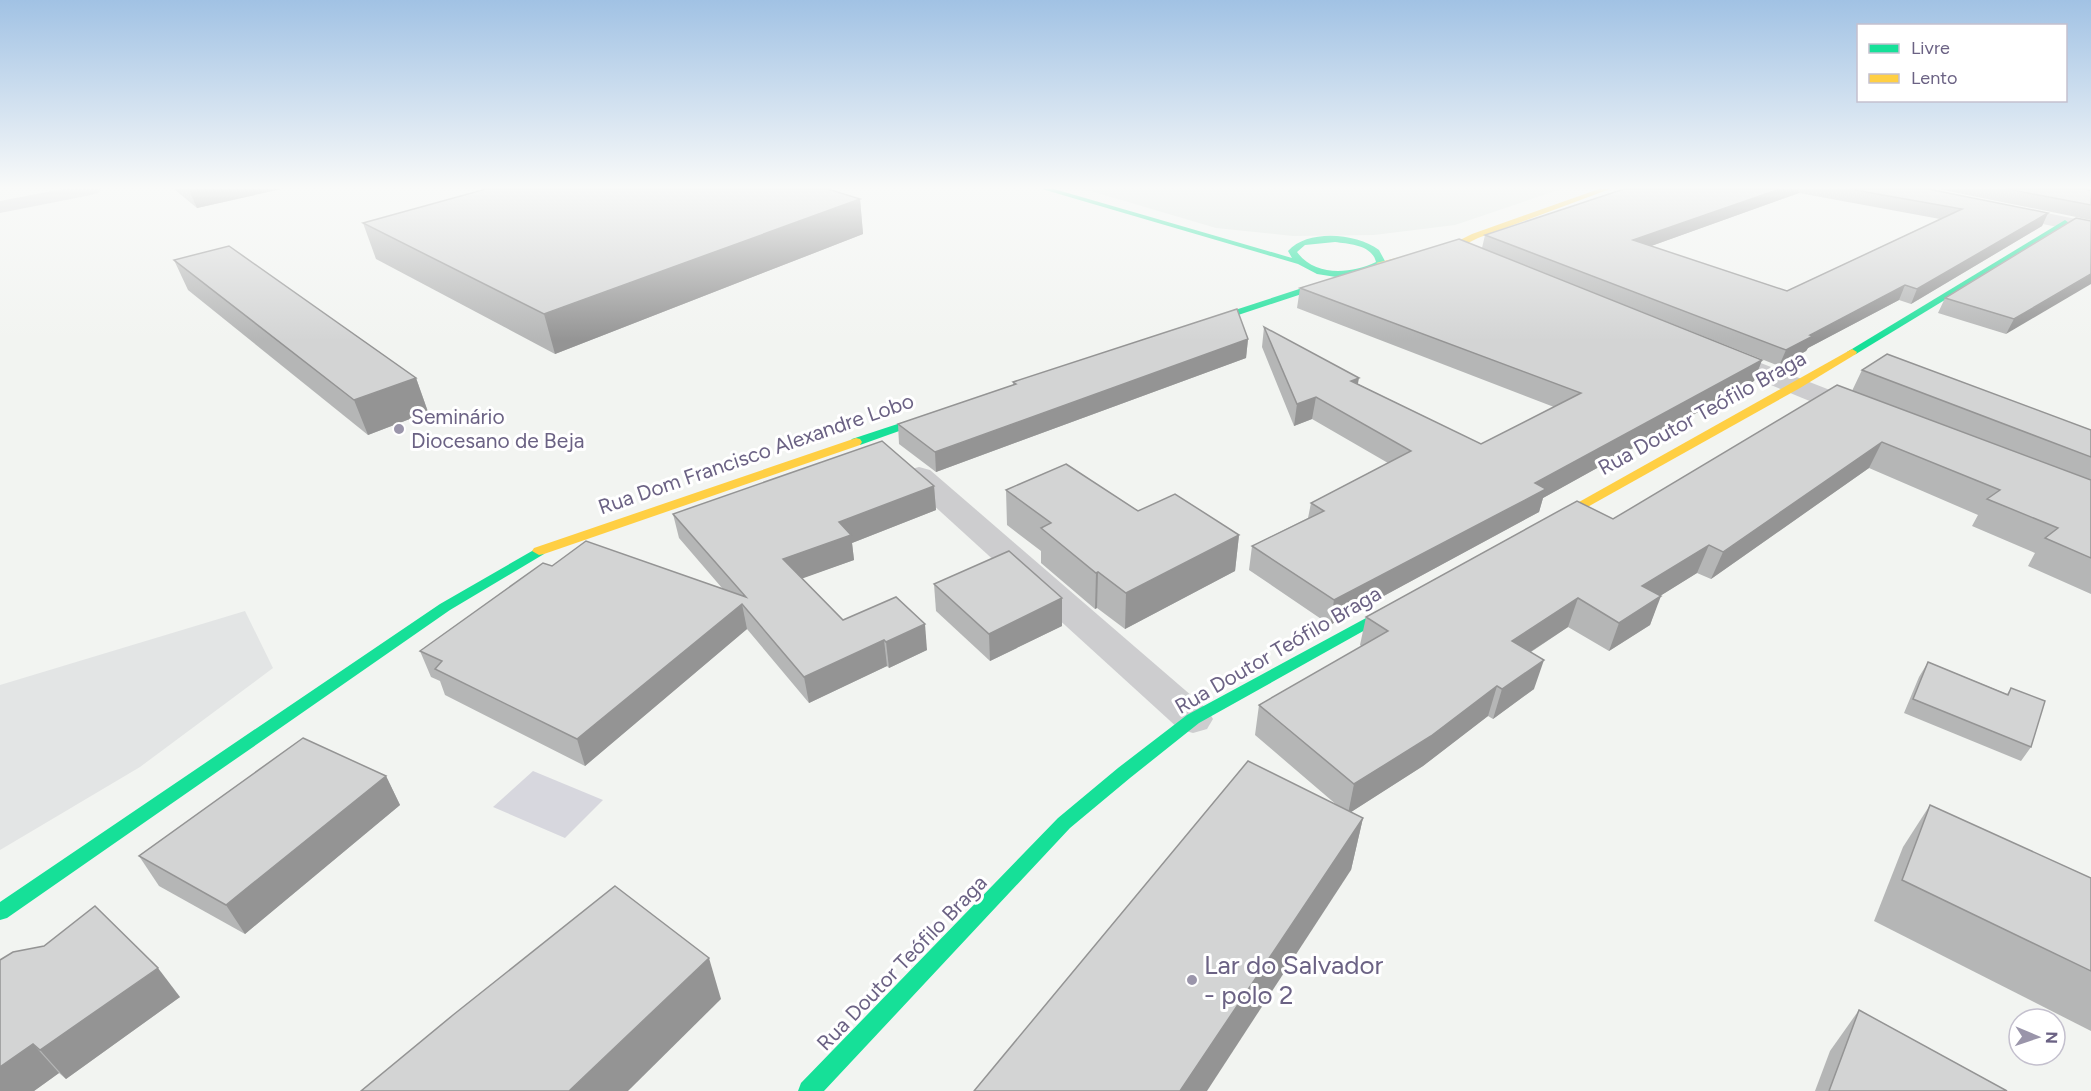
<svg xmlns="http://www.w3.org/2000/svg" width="2091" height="1091" font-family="Figtree,sans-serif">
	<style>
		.built { fill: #e3e5e5 }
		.green { fill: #dfe6e1 }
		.water { fill: #d7d7de }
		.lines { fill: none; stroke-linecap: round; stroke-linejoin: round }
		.street { fill: #cdcdcf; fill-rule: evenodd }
		.fast { fill: #16e098; fill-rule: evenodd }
		.slow { fill: #ffcf43; fill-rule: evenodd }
		.wall { fill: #b5b6b6; fill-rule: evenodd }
		.shaded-wall { fill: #949494 }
		.building { fill: #d3d4d4; stroke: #949494; stroke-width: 1.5 }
		.poi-dot { fill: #9a95aa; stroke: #fff; stroke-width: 2 }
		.labels { text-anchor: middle; stroke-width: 6; stroke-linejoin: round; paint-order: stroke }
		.street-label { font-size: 21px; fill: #6b6284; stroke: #fff }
		.poi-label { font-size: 21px; fill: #6b6284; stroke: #fff; text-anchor: start }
		.near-poi-label { font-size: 26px; fill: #6b6284; stroke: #fff; text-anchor: start }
	</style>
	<rect width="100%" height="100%" fill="#f2f4f1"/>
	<path class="built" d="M 245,611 L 273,668 L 140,767 L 0,850 L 0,685 Z"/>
	<path class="green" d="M 1084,189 L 1561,189 L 1455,225 L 1374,235 L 1293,236 L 1216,228 Z"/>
	<path class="water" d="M 533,771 L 603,800 L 565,838 L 493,807 Z"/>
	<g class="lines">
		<g class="street">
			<path d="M 63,189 L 101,189 L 98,193 L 91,195 L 0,213 L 0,201 Z"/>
			<path d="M 2002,204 L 2091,222 L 2091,234 L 1995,214 L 1992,210 L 1995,206 Z"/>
			<path d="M 1717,346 L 1871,406 L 1875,412 L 1871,418 L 1861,420 L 1851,418 L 1708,359 L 1704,354 L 1708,349 Z"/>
			<path d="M 919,467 L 930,470 L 1207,709 L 1213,719 L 1207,729 L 1193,733 L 1179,729 L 908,482 L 904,476 L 908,470 Z"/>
		</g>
		<g class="fast">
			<path d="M 1042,189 L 1054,189 L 1292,258 L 1288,251 C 1308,229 1356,233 1379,250 L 1386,263 L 1374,270 L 1348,276 L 1347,279 L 1196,329 L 1191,326 L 1192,324 L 1336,277 L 1317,274 L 1298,264 ZM 1335,242 C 1350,244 1372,245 1376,262 C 1351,274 1315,277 1297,252 L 1305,245 Z"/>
			<path d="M 2065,220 L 2069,223 L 2068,225 L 1856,354 L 1852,355 L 1847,352 Z"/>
			<path d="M 940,410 L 946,413 L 944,415 L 860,445 L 852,445 L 850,442 L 852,439 Z"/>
			<path d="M 539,547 L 544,548 L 546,551 L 544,554 L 450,610 L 7,918 L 0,920 L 0,902 L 440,604 Z"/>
			<path d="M 1403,598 L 1408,600 L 1410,603 L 1408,606 L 1199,723 L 1130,778 L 1070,828 L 824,1091 L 798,1091 L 801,1083 L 1058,818 L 1118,768 L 1187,715 Z"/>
		</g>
		<g class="slow">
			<path d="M 1599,189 L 1610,189 L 1478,238 L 1458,248 L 1381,266 L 1376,263 L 1452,244 L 1472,234 Z"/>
			<path d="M 1852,349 L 1857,352 L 1856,354 L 1800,388 L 1550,528 L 1545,529 L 1538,525 Z"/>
			<path d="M 856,438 L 860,439 L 862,442 L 860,445 L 544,554 L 539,555 L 532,551 L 534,548 Z"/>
		</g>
	</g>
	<g class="wall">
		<path d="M 174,189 L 281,189 L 197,208 Z"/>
		<path d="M 1624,189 L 1928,189 L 2048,213 L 2042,226 L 1911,304 L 1899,300 L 1808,348 L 1806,351 L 1779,366 L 1589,291 L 1762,360 L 1754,381 L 1543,498 L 1539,512 L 1330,625 L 1249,570 L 1252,546 L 1308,518 L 1311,503 L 1388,463 L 1312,419 L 1294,426 L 1262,347 L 1264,327 L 1358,384 L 1481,444 L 1554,407 L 1297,308 L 1300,288 L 1482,248 L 1485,235 ZM 1799,193 L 1940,219 L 1787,291 L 1651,246 Z"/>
		<path d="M 1938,189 L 2091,189 L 2091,220 Z"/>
		<path d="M 860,199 L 863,234 L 555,354 L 376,259 L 363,223 Z"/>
		<path d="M 2091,221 L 2006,334 L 1938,313 L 1945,298 Z"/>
		<path d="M 174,260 L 416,378 L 428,412 L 368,435 L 188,290 Z"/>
		<path d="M 1248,339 L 1246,358 L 936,472 L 899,444 L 898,424 L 1013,385 L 1013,382 Z"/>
		<path d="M 1862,370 L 2091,430 L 2091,594 L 2028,566 L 2035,553 L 1972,526 L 1978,515 L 1869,468 L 1711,579 L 1697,573 L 1660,596 L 1650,625 L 1609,651 L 1568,627 L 1531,652 L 1534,689 L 1493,719 L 1488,716 L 1423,766 L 1351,812 L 1363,818 L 1351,870 L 1338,806 L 1255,735 L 1259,705 L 1362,647 L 1360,645 L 1366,617 L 1613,519 L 1852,391 Z"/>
		<path d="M 934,486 L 936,510 L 852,543 L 854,560 L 802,578 L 843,620 L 927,650 L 889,668 L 887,666 L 809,703 L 747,629 L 585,766 L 445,695 L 440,681 L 431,677 L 420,651 L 552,566 L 722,588 L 679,538 L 673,514 Z"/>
		<path d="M 1006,490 L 1138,511 L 1239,535 L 1235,571 L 1125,629 L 1097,608 L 1095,609 L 1041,563 L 1041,551 L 1007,525 Z"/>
		<path d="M 934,584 L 1062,598 L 1062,626 L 990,661 L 936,611 Z"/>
		<path d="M 1928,662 L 2007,694 L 2011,688 L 2031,747 L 2021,761 L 1904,713 L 1919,677 Z"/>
		<path d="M 386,776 L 400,805 L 245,934 L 159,886 L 139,856 L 229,793 Z"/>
		<path d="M 1930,805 L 2091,878 L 2091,1031 L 1874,921 L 1903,847 Z"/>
		<path d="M 0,960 L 180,997 L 66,1079 L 59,1073 L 34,1091 Z"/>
		<path d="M 1859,1010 L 2007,1091 L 1815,1091 L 1830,1051 Z"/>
	</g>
	<g class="shaded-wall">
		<path d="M 196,189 L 281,189 L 197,208 L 189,190 Z"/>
		<path d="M 1780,189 L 1800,189 L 1799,193 L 1629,254 L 1633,240 Z"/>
		<path d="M 860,199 L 863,234 L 555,354 L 544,314 Z"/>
		<path d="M 2048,213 L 2042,226 L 1911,304 L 1917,289 Z"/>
		<path d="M 2091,274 L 2091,284 L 2006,334 L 2014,319 Z"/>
		<path d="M 1905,285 L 1899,300 L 1808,348 L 1806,351 L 1779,366 L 1786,350 L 1810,335 Z"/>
		<path d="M 1248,339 L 1246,358 L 936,472 L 935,452 Z"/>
		<path d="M 1762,360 L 1754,381 L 1543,498 L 1539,512 L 1330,625 L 1334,600 L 1535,483 Z"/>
		<path d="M 416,378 L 428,412 L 368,435 L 354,400 Z"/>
		<path d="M 1359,378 L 1355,399 L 1351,381 Z"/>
		<path d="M 1316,397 L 1312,419 L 1294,426 L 1297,404 Z"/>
		<path d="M 1882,442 L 1869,468 L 1711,579 L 1723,552 Z"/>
		<path d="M 934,486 L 936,510 L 852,543 L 854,560 L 787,584 L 783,559 L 839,522 Z"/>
		<path d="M 1239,535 L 1235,571 L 1125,629 L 1126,593 Z"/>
		<path d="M 1709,545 L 1697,573 L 1631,614 L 1642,586 Z"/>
		<path d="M 1098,572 L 1097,608 L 1095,609 L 1096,573 Z"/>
		<path d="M 1661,596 L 1650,625 L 1609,651 L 1619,623 Z"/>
		<path d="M 1062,598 L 1062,626 L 990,661 L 989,634 Z"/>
		<path d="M 1578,598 L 1568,627 L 1503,670 L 1512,641 Z"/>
		<path d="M 742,604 L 747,629 L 585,766 L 577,739 Z"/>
		<path d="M 925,624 L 927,650 L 889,668 L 886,642 Z"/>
		<path d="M 884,640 L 887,666 L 809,703 L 804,677 Z"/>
		<path d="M 1544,660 L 1534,689 L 1493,719 L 1502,689 Z"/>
		<path d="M 1497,686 L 1488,716 L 1423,766 L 1348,814 L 1354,784 Z"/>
		<path d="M 386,776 L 400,805 L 245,934 L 226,905 Z"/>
		<path d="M 1363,818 L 1351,870 L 1207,1091 L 1180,1091 Z"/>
		<path d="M 709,958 L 721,999 L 628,1091 L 569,1091 Z"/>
		<path d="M 158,968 L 180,997 L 66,1079 L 40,1050 Z"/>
		<path d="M 33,1044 L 59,1073 L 34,1091 L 0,1091 L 0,1067 Z"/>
	</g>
	<g class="building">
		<path d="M 486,189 L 828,189 L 860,199 L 544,314 L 363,223 Z"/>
		<path d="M 1624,189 L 1780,189 L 1633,240 L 1787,291 L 1962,209 L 1849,189 L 1928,189 L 2048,213 L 1917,289 L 1905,285 L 1810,335 L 1813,336 L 1786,350 L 1485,235 Z"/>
		<path d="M 2007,189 L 2086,189 L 2091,191 L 2091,205 Z"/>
		<path d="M 2076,218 L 2091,221 L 2091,274 L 2014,319 L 1945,298 Z"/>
		<path d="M 1459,239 L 1762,360 L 1535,483 L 1546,489 L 1334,600 L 1252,546 L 1324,511 L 1311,503 L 1411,451 L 1316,397 L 1297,404 L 1264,327 L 1359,378 L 1351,381 L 1481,444 L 1581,393 L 1300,288 Z"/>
		<path d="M 229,246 L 416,378 L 354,400 L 174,260 Z"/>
		<path d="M 1237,309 L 1248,339 L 935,452 L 898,424 L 1016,384 L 1013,382 Z"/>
		<path d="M 1887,354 L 2091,430 L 2091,457 L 1862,370 Z"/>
		<path d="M 1837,385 L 2091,480 L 2091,558 L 2045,538 L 2058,528 L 1987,499 L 2000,490 L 1882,442 L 1723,552 L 1709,545 L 1642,586 L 1661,596 L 1619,623 L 1578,598 L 1512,641 L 1544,660 L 1502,689 L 1497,686 L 1431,736 L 1354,784 L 1259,705 L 1388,631 L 1366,617 L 1577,501 L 1613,519 Z"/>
		<path d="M 882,441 L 934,486 L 839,522 L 851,535 L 783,559 L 843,620 L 896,597 L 925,624 L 886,642 L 884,640 L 804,677 L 742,604 L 577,739 L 435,669 L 442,661 L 420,651 L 543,563 L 552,566 L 586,541 L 746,597 L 673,514 Z"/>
		<path d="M 1066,464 L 1138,511 L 1175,494 L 1239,535 L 1126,593 L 1098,572 L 1096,573 L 1041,528 L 1051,523 L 1006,490 Z"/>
		<path d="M 1009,551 L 1062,598 L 989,634 L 934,584 Z"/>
		<path d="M 1928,662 L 2008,695 L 2011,688 L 2045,701 L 2031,747 L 1913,699 Z"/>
		<path d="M 303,738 L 386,776 L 226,905 L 139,856 Z"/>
		<path d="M 1248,761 L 1363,818 L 1180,1091 L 974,1091 Z"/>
		<path d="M 1930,805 L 2091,878 L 2091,971 L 1902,880 Z"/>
		<path d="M 615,886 L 709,958 L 569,1091 L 361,1091 L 453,1015 Z"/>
		<path d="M 95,906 L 158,968 L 40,1050 L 33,1044 L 0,1067 L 0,960 L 13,952 L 44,946 Z"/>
		<path d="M 1859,1010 L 2007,1091 L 1829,1091 Z"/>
	</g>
	<linearGradient id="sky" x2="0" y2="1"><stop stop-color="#a1c2e4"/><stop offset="0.55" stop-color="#f9faf9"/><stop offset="1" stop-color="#f9faf9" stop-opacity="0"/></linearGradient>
	<rect width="2091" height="341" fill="url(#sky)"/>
	<g class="poi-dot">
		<circle cx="399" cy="429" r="6"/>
		<circle cx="1192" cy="980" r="6"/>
	</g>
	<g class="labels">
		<g class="street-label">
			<text transform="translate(1702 413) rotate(-29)" y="7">Rua Doutor Teófilo Braga</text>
			<text transform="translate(756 454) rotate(-19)" y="7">Rua Dom Francisco Alexandre Lobo</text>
			<text transform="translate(1278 650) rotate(-30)" y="7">Rua Doutor Teófilo Braga</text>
			<text transform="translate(902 963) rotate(-46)" y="7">Rua Doutor Teófilo Braga</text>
		</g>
		<g class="poi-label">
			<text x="411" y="424">Seminário<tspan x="411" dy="24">Diocesano de Beja</tspan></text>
		</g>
		<g class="near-poi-label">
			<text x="1204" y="974">Lar do Salvador<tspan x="1204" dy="30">- polo 2</tspan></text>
		</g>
	</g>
	<rect x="1857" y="24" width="210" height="78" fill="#ffffff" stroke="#c4c0ce" stroke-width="1.5"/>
	<rect x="1869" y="44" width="30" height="9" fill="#16e098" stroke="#c4c0ce" stroke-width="1.5"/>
	<text x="1911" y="54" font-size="18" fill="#6b6284">Livre</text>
	<rect x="1869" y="74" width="30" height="9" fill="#ffcf43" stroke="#c4c0ce" stroke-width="1.5"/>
	<text x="1911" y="84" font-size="18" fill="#6b6284">Lento</text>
	<g transform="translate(2037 1037) rotate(92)"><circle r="28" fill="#ffffff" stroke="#c4c0ce" stroke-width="1.5"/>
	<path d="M0-4.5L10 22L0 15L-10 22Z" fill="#9a95aa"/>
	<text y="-9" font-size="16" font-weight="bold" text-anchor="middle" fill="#6b6284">N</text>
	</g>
</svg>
